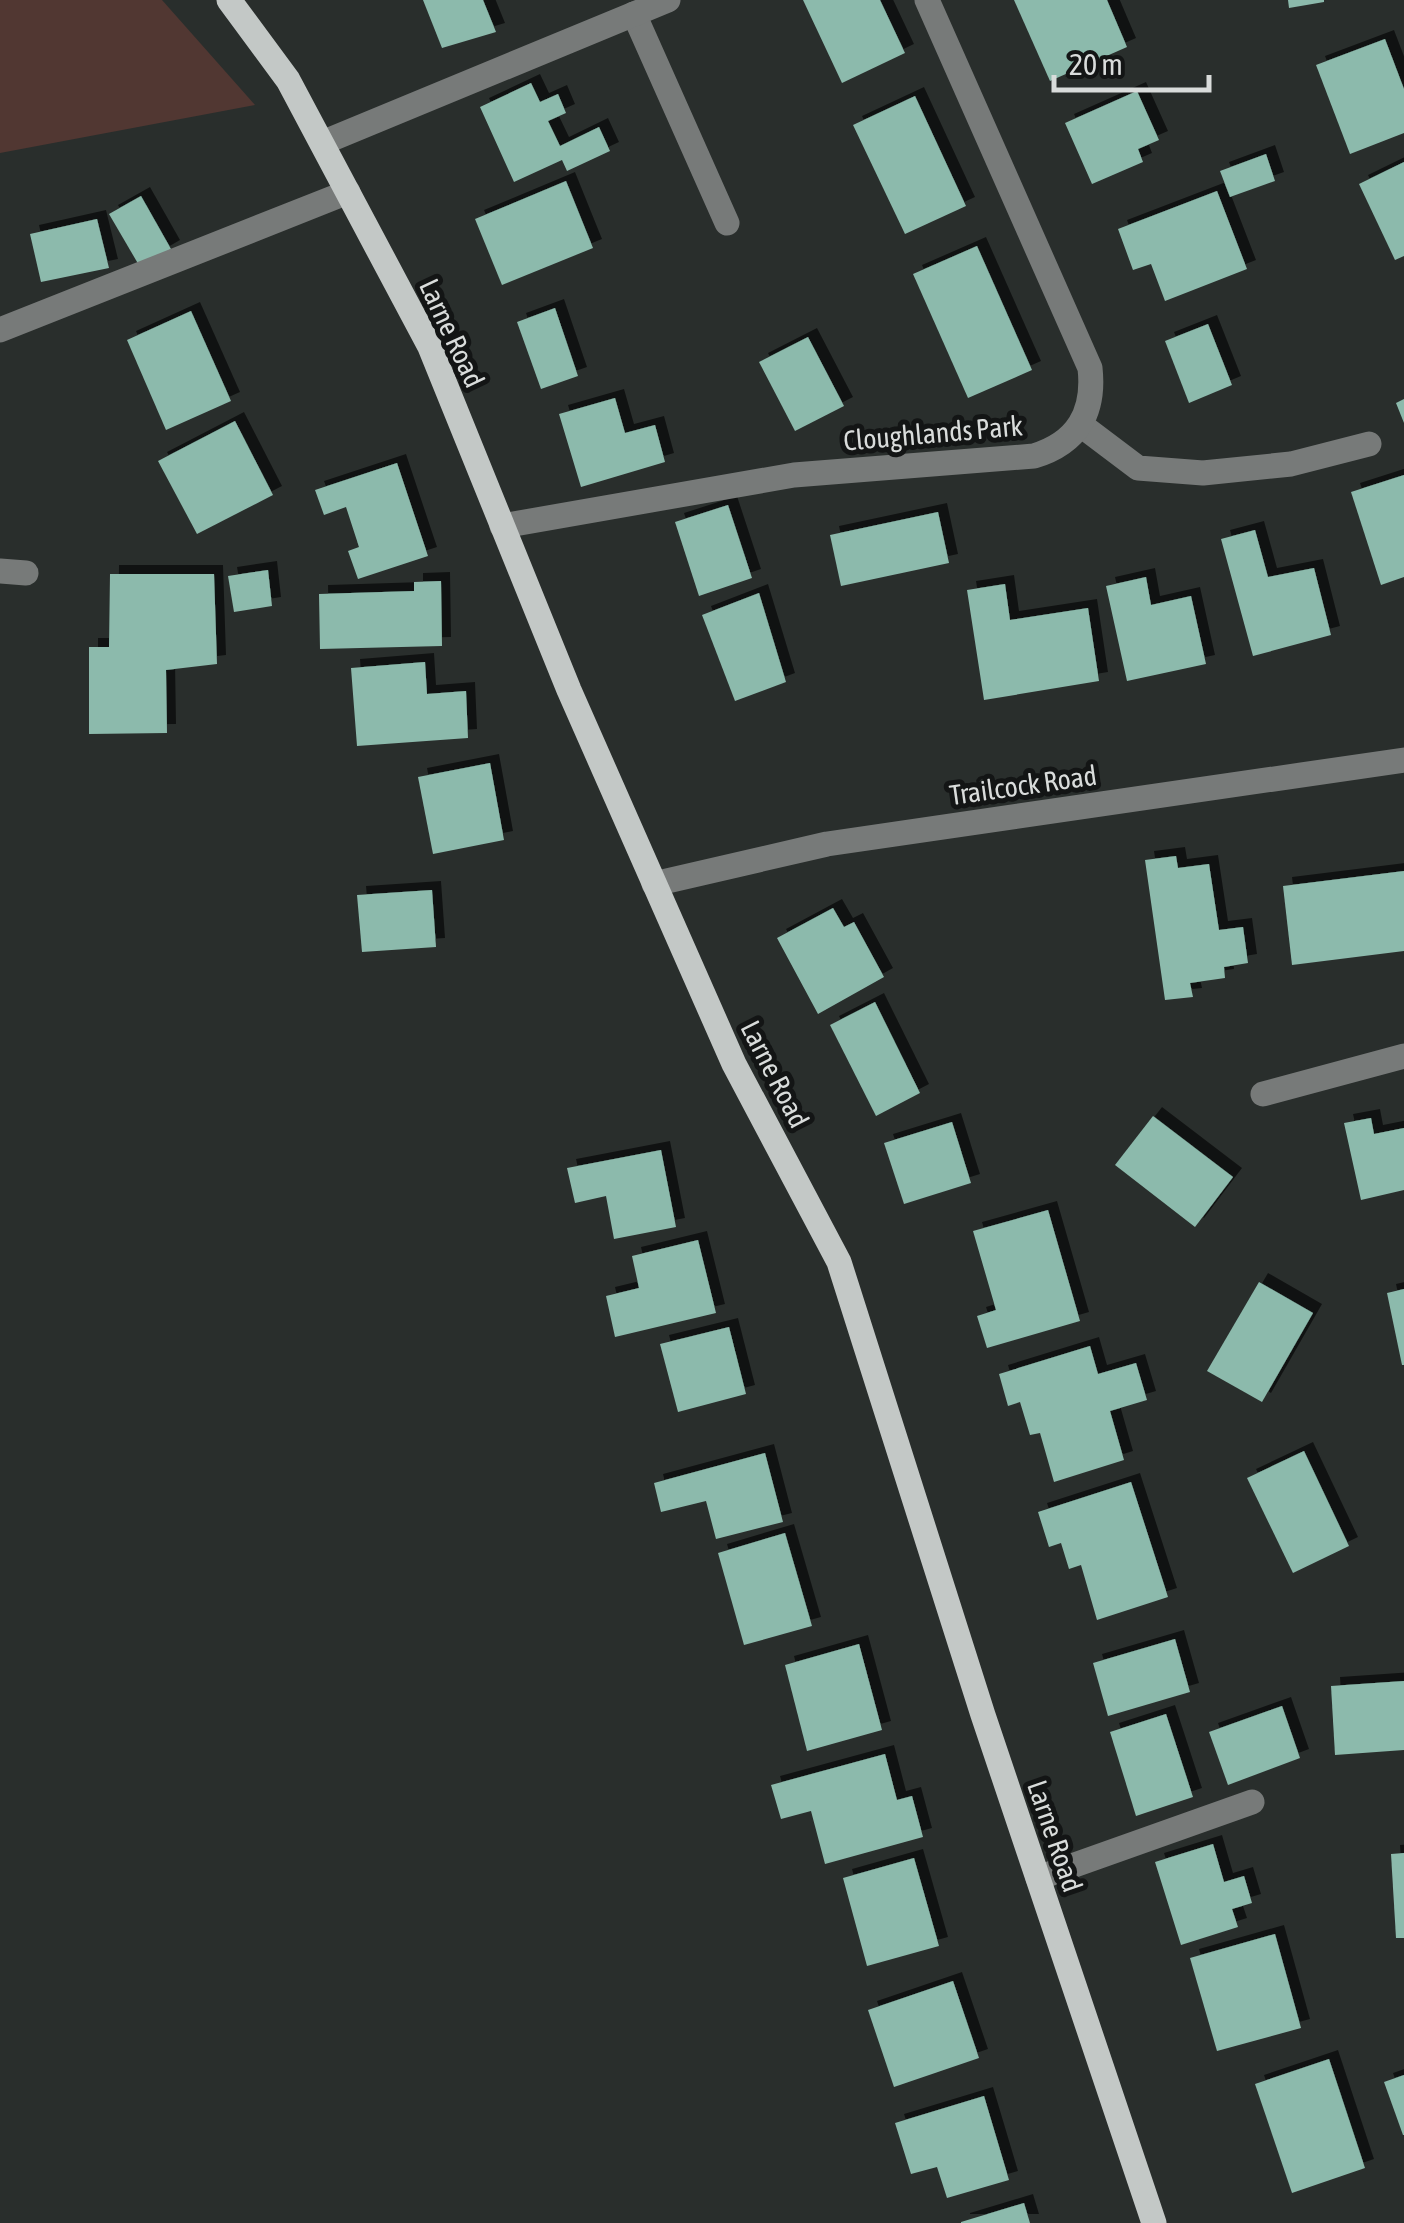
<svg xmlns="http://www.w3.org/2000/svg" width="1404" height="2223" font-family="'Asap Condensed',sans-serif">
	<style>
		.green { fill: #513732 }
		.building { fill: #8cbaac; filter: url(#shadow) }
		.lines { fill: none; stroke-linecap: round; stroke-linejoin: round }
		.minor { stroke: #777a79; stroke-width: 25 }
		.major { stroke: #c3c8c6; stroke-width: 25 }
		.labels { text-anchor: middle; stroke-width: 10; stroke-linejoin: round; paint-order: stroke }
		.street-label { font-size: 28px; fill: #d9dcdb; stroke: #131515 }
	</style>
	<defs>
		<filter id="shadow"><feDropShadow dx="9" dy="-9" stdDeviation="0" flood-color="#0009"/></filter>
	</defs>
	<rect width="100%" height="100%" fill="#292e2c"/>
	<path class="green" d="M 0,0 L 162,0 L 255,105 L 0,153 Z"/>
	<g class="building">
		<path d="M 423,0 L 483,0 L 496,32 L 442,48 Z"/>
		<path d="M 803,0 L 880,0 L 905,53 L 842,83 Z"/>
		<path d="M 1014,0 L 1107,0 L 1127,47 L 1050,81 Z"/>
		<path d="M 1288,0 L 1324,0 L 1324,2 L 1289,8 Z"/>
		<path d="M 1385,39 L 1404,89 L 1404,133 L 1350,154 L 1316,65 Z"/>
		<path d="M 531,83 L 540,102 L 558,94 L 566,113 L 548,121 L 560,146 L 599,127 L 610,151 L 567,171 L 562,160 L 514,182 L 480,107 Z"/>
		<path d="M 1137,91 L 1159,140 L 1138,149 L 1143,162 L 1092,184 L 1065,123 Z"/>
		<path d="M 915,96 L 966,206 L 905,234 L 853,125 Z"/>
		<path d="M 1266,154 L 1275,181 L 1230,197 L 1220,171 Z"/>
		<path d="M 1404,162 L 1404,256 L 1395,260 L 1359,184 Z"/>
		<path d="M 566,181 L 593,248 L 502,285 L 475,219 Z"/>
		<path d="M 1217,191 L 1247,269 L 1165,301 L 1151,264 L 1133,270 L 1118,229 Z"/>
		<path d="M 141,196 L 171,249 L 140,267 L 109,214 Z"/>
		<path d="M 97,219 L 109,268 L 41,282 L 30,234 Z"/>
		<path d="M 977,246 L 1032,370 L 968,398 L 913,274 Z"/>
		<path d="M 555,308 L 578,376 L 541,389 L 517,322 Z"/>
		<path d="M 191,311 L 231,401 L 166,430 L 127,340 Z"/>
		<path d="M 1208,324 L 1232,385 L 1189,403 L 1165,341 Z"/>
		<path d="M 808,337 L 844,406 L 795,431 L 759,362 Z"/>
		<path d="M 615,398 L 625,433 L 655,425 L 665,462 L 581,487 L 559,414 Z"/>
		<path d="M 1404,399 L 1404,423 L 1396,403 Z"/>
		<path d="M 235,421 L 273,495 L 197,534 L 158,461 Z"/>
		<path d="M 397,463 L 428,556 L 358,579 L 348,551 L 359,547 L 346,507 L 324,515 L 315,490 Z"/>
		<path d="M 1404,475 L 1404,577 L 1381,585 L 1351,492 Z"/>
		<path d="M 728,505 L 752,578 L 699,596 L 675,522 Z"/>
		<path d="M 938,512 L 949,563 L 841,586 L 830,535 Z"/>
		<path d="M 1255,530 L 1268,577 L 1314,568 L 1331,635 L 1253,656 L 1221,539 Z"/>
		<path d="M 268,570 L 272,606 L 234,612 L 228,576 Z"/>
		<path d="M 110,574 L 214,574 L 217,664 L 166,670 L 167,733 L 89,734 L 89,647 L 109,647 Z"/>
		<path d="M 1146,577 L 1151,605 L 1191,596 L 1206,664 L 1127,681 L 1106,586 Z"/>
		<path d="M 441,581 L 442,646 L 320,649 L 319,594 L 414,591 L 414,582 Z"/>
		<path d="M 1005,584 L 1010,620 L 1088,608 L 1099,681 L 984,700 L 967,590 Z"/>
		<path d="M 759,593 L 786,682 L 735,701 L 702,615 Z"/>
		<path d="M 425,662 L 427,694 L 466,691 L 468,738 L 357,746 L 351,668 Z"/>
		<path d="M 490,763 L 504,840 L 433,854 L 418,777 Z"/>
		<path d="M 1176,856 L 1178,868 L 1209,864 L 1219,930 L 1243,927 L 1248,963 L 1224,967 L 1225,978 L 1190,983 L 1193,997 L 1165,1000 L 1145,860 Z"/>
		<path d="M 1404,871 L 1404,951 L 1292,965 L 1283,886 Z"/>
		<path d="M 432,890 L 436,947 L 362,952 L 357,895 Z"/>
		<path d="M 833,908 L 844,927 L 854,922 L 884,977 L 818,1014 L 777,938 Z"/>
		<path d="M 875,1002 L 920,1093 L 876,1116 L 830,1025 Z"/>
		<path d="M 1153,1116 L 1233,1177 L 1195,1227 L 1115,1165 Z"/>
		<path d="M 1371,1118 L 1374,1134 L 1404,1128 L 1404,1190 L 1361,1200 L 1344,1123 Z"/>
		<path d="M 952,1122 L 971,1183 L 904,1204 L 884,1143 Z"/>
		<path d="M 661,1150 L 676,1227 L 614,1239 L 606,1196 L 575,1203 L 567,1168 Z"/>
		<path d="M 1048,1210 L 1080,1321 L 987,1348 L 977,1316 L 996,1310 L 973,1231 Z"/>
		<path d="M 698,1240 L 716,1313 L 615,1337 L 606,1296 L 639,1288 L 632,1256 Z"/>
		<path d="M 1259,1282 L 1313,1313 L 1262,1402 L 1207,1371 Z"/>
		<path d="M 1404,1289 L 1404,1365 L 1402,1365 L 1387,1293 Z"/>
		<path d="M 729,1327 L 746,1394 L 678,1412 L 660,1344 Z"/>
		<path d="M 1090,1346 L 1098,1374 L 1136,1363 L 1147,1400 L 1110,1411 L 1124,1460 L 1054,1482 L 1040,1433 L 1030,1435 L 1020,1402 L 1008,1406 L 999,1374 Z"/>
		<path d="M 1304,1451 L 1349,1546 L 1293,1573 L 1247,1478 Z"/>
		<path d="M 765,1453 L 783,1522 L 716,1539 L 706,1501 L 661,1512 L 654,1483 Z"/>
		<path d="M 1131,1482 L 1168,1597 L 1097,1620 L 1081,1565 L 1069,1569 L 1061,1543 L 1049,1547 L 1038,1512 Z"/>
		<path d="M 785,1533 L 812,1626 L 744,1645 L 718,1553 Z"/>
		<path d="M 1175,1639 L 1190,1692 L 1108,1716 L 1093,1663 Z"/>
		<path d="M 859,1644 L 882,1730 L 807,1751 L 785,1665 Z"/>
		<path d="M 1404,1681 L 1404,1750 L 1335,1755 L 1331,1686 Z"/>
		<path d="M 1282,1706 L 1300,1758 L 1228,1785 L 1209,1732 Z"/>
		<path d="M 1166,1714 L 1193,1797 L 1136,1816 L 1110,1732 Z"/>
		<path d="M 885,1754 L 897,1800 L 912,1796 L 923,1837 L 825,1864 L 811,1811 L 781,1819 L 771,1785 Z"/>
		<path d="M 1213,1844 L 1224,1882 L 1244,1876 L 1252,1903 L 1232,1909 L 1238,1927 L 1181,1945 L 1155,1862 Z"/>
		<path d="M 1404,1853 L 1404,1938 L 1396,1938 L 1391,1854 Z"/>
		<path d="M 914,1858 L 939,1946 L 867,1966 L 843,1878 Z"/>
		<path d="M 1275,1934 L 1301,2028 L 1217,2051 L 1190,1958 Z"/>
		<path d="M 953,1981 L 979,2058 L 894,2087 L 868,2010 Z"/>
		<path d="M 1329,2059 L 1365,2168 L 1292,2193 L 1255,2084 Z"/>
		<path d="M 1404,2075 L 1404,2135 L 1403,2135 L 1384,2082 Z"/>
		<path d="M 984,2096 L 1009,2180 L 947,2198 L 937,2167 L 911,2174 L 895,2123 Z"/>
		<path d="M 1024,2203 L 1030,2223 L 961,2223 L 961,2222 Z"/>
	</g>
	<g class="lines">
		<g class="minor">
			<path d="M 634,14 L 727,223"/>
			<path d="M 322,143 L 668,0"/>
			<path d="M 0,330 L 348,192"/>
			<path d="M 1081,425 L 1138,468 L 1203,473 L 1291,464 L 1369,444"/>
			<path d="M 502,526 L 794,475 L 1034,456 C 1077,443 1095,413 1090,368 L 927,0"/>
			<path d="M 0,571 L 26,573"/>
			<path d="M 654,884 L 827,844 L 1404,760"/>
			<path d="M 1263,1094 L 1404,1056"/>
			<path d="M 1038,1878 L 1252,1802"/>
		</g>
		<path class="major" d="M 229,0 L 288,80 L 430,347 L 569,690 L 734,1064 L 839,1262 L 983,1715 L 1154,2223"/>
	</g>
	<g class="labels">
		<g class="street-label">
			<text transform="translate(452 333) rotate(65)" y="10">Larne Road</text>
			<text transform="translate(933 433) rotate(-5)" y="10">Cloughlands Park</text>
			<text transform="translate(1023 785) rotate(-8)" y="10">Trailcock Road</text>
			<text transform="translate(775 1074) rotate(63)" y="10">Larne Road</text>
			<text transform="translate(1055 1836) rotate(71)" y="10">Larne Road</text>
		</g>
	</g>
	<path d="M1054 75v15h155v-15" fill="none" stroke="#d9dcdb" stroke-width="5"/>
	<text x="1069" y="75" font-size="30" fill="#d9dcdb" stroke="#131515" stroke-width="8" paint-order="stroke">20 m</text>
</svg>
